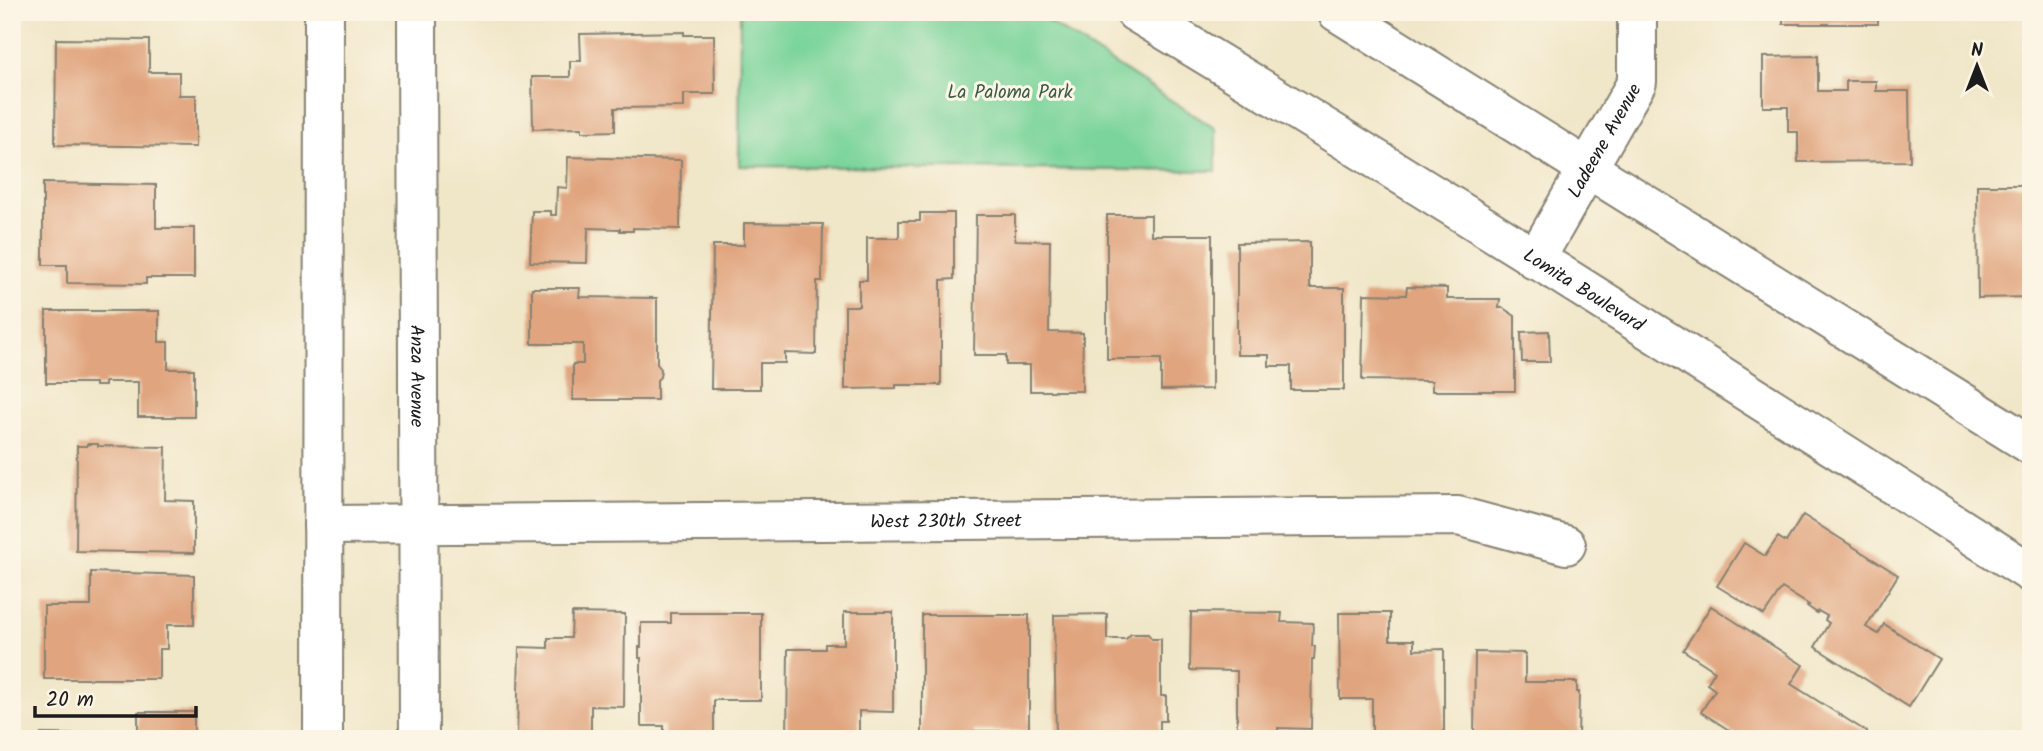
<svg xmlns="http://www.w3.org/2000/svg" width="2043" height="751" font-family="Kalam,sans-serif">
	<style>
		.green { fill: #7ad49b; stroke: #4b785c; stroke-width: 2 }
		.building { fill: #e0a47e }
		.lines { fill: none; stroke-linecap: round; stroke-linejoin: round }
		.minor-casing { stroke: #868172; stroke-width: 42 }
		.major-casing { stroke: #868172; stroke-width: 42 }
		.minor { stroke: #fff; stroke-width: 38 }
		.major { stroke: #fff; stroke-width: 38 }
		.labels { text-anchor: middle; stroke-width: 6; stroke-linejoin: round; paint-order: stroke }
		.park-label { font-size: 19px; fill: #3d5c48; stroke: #fcf5e5 }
		.street-label { font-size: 19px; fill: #1c1c1c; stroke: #fcf5e5 }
	</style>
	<rect width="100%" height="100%" fill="#fcf5e5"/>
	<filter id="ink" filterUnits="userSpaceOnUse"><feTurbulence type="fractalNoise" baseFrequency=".0143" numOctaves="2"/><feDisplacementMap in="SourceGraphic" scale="14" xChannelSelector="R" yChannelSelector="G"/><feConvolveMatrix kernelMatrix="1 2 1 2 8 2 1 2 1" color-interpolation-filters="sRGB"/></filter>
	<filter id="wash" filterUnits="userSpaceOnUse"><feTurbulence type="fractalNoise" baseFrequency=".00686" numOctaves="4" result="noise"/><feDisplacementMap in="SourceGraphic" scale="28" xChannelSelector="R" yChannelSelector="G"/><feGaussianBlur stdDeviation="1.57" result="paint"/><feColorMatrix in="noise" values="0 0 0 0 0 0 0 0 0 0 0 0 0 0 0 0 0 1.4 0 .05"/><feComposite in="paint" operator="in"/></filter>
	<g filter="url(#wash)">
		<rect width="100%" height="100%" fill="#f0e6c8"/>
		<path class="green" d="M 740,12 L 1033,12 L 1216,129 L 1216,171 L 739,166 Z"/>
		<g id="blocks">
			<g class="building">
				<rect x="1783" y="12" width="95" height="12"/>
				<path d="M 684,32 L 684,35 L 714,35 L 715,94 L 684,94 L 684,107 L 615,108 L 615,131 L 582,132 L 582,128 L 533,129 L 532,77 L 570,77 L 570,61 L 581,61 L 580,34 Z"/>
				<path d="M 56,39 L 149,40 L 149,72 L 179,72 L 179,95 L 196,95 L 196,147 L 55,145 Z"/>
				<path d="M 1818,56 L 1818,91 L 1846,91 L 1846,81 L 1876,81 L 1876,91 L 1909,91 L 1910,161 L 1798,162 L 1798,132 L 1788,132 L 1788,107 L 1763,107 L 1763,57 Z"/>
				<path d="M 568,157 L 681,160 L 680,229 L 633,228 L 633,231 L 620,231 L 620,229 L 588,228 L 587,263 L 530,262 L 532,211 L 551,211 L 551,215 L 556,215 L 557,187 L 567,188 Z"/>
				<path d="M 43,183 L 156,185 L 156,228 L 194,228 L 194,278 L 146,278 L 146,284 L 67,283 L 67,265 L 43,265 Z"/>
				<path d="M 1977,185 L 2031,185 L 2031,297 L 1978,298 Z"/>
				<path d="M 920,213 L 954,213 L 954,279 L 941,280 L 941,385 L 896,385 L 896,388 L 845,389 L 845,306 L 859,306 L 859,280 L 867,280 L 867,238 L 899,238 L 899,221 L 920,221 Z"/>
				<path d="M 976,215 L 1015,215 L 1015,240 L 1050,241 L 1049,332 L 1083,333 L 1082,391 L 1030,391 L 1030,365 L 1006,365 L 1006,355 L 974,355 Z"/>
				<path d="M 1107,215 L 1151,215 L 1151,235 L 1212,235 L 1212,389 L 1161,390 L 1161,359 L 1107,359 Z"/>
				<path d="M 744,223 L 823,224 L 822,281 L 817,281 L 816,354 L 785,353 L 785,363 L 760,363 L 760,389 L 711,389 L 713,245 L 744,245 Z"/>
				<path d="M 1310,242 L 1310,288 L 1344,288 L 1344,390 L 1291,390 L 1291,366 L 1269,366 L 1269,355 L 1237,355 L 1237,243 Z"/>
				<path d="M 1407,287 L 1447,288 L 1447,299 L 1500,299 L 1499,308 L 1503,308 L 1515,316 L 1515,391 L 1432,391 L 1432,381 L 1362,380 L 1364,294 L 1406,295 Z"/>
				<path d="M 532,288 L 580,288 L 579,297 L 657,298 L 657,364 L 661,369 L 660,377 L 657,380 L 657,400 L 573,400 L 573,364 L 583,364 L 583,344 L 532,344 Z"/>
				<path d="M 46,311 L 159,311 L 159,342 L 168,342 L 168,369 L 194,369 L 194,417 L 138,417 L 138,382 L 105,382 L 105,386 L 95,386 L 95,383 L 46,383 Z"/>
				<path d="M 1549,331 L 1550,362 L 1522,362 L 1521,332 Z"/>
				<path d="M 87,444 L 98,444 L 98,446 L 166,447 L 165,500 L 194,501 L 194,553 L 76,551 L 77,446 L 87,446 Z"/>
				<path d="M 1803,515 L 1898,575 L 1866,627 L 1878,634 L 1884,624 L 1939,659 L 1909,707 L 1815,647 L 1829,623 L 1825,620 L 1827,616 L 1818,611 L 1817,613 L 1807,606 L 1809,605 L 1782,588 L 1764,615 L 1717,586 L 1744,543 L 1765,556 L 1778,537 L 1786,542 Z"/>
				<path d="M 91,572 L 194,575 L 194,625 L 167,625 L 167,649 L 159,649 L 159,679 L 44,679 L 44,606 L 91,606 Z"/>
				<path d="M 1711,606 L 1803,665 L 1791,684 L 1867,732 L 1863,739 L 1743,739 L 1701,712 L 1715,690 L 1707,684 L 1715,671 L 1683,650 Z"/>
				<path d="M 844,612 L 893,612 L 893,712 L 859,711 L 859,739 L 787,739 L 788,649 L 825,649 L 825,644 L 844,644 Z"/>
				<path d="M 1191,612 L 1282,613 L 1281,622 L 1313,623 L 1312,646 L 1315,646 L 1314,659 L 1312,659 L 1311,729 L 1278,728 L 1278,739 L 1239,739 L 1239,727 L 1237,727 L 1237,671 L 1190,670 Z"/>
				<path d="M 572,613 L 625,614 L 624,707 L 591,706 L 591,739 L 517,739 L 519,647 L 548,648 L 548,638 L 571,638 Z"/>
				<path d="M 671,613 L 761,613 L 761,700 L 714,700 L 714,739 L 664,739 L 664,726 L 641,726 L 641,658 L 639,658 L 639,647 L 641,647 L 641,623 L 671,623 Z"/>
				<path d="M 1339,613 L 1390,613 L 1390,640 L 1414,640 L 1414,650 L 1444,649 L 1444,739 L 1372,739 L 1372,699 L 1340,699 Z"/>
				<path d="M 1107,614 L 1107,639 L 1126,639 L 1131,634 L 1148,634 L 1152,639 L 1161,639 L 1161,696 L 1166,696 L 1166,721 L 1160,721 L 1160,739 L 1056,739 L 1054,615 Z"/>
				<path d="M 922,615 L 1029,615 L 1029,731 L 974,731 L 974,739 L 922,739 Z"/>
				<path d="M 1475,652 L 1525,653 L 1525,682 L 1577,682 L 1577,692 L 1579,692 L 1578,739 L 1474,739 Z"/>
				<path d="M 138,712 L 194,712 L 194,739 L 41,739 L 41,734 L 138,735 Z"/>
			</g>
		</g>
	</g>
	<g filter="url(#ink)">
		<use href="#blocks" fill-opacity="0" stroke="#868172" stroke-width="2"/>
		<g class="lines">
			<defs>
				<g id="minor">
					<path id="s1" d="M 1535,260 L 1637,82 L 1637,12"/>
					<path id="s2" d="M 323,525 L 1458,516 L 1566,545"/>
				</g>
				<g id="major">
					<path id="s3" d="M 417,12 L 419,739"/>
					<path id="s4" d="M 1135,12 C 1437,194 1734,383 2031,573"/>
					<path d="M 1337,12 L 2031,445"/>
					<path d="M 323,739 L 324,12"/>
				</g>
			</defs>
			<use href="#minor" class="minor-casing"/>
			<use href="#major" class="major-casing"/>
			<use href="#minor" class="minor"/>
			<use href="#major" class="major"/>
		</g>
	</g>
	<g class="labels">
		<g class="park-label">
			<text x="1010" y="98">La Paloma Park</text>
		</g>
		<g class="street-label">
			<text dy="7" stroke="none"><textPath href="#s1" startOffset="138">Ladeene Avenue</textPath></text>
			<text dy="7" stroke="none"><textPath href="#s4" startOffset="528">Lomita Boulevard</textPath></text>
			<text dy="7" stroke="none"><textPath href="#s3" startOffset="364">Anza Avenue</textPath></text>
			<text dy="7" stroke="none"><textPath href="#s2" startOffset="623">West 230th Street</textPath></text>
		</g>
	</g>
	<rect width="2043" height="751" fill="none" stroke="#fcf5e5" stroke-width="42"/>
	<g transform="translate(1977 66)" stroke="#fcf5e5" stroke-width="5" paint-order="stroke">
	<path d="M0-5L12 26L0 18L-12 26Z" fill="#1c1c1c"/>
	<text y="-10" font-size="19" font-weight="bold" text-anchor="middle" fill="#1c1c1c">N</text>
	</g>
	<path d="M35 706v10h161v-10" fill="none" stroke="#1c1c1c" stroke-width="3.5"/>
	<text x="46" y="706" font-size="21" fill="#1c1c1c" stroke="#fcf5e5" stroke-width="5" paint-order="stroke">20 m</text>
</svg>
